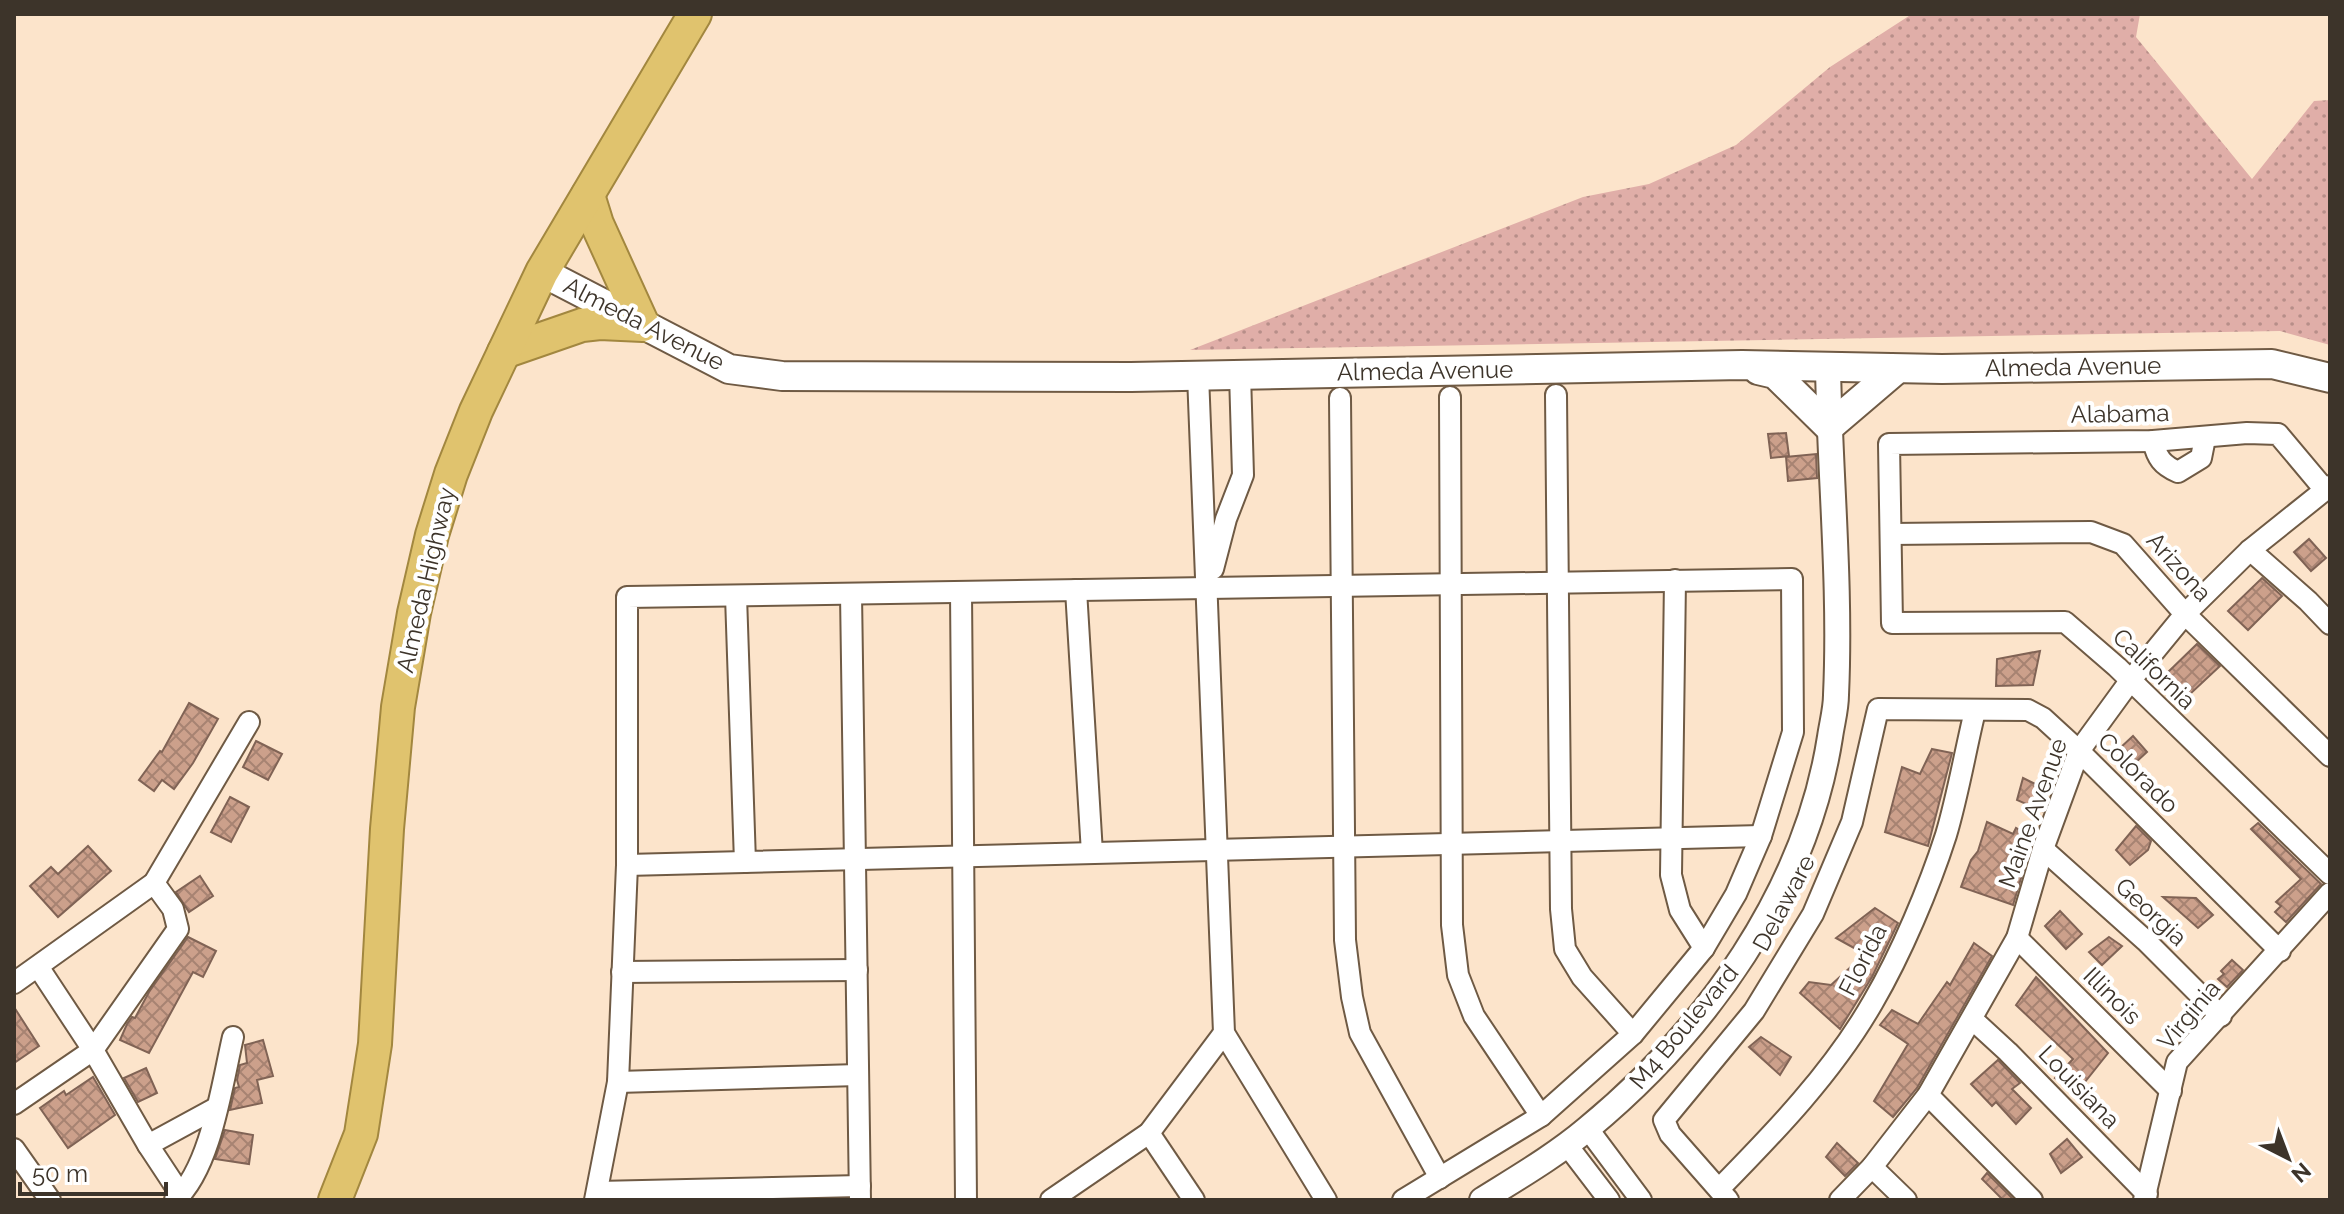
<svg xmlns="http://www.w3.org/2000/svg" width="2344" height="1214" font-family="Raleway,sans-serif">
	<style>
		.grass { fill: url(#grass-dots) }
		.building { fill: url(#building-cross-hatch); stroke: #806355; stroke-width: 2 }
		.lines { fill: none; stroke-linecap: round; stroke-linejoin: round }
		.minor-casing { stroke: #6f5a44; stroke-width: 24 }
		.tertiary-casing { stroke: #6f5a44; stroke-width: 28 }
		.secondary-casing { stroke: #6f5a44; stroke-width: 32 }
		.trunk-casing { stroke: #a2873f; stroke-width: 36 }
		.minor { stroke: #fff; stroke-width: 20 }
		.tertiary { stroke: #fff; stroke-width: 24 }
		.secondary { stroke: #fff; stroke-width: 28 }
		.trunk { stroke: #e0c36e; stroke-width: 32 }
		.labels { text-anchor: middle; stroke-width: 8; stroke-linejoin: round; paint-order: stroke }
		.street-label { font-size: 24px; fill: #3d342a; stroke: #fff }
	</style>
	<defs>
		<pattern id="grass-dots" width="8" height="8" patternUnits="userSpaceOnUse" patternTransform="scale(2)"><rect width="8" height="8" fill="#e0aea8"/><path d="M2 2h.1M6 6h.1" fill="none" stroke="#b78e89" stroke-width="1.8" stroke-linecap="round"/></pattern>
		<pattern id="building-cross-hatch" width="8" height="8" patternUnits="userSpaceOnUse" patternTransform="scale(2)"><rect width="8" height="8" fill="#cca08b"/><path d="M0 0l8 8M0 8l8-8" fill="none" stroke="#a78372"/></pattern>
	</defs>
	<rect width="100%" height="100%" fill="#fce4cb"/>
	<path class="grass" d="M 1912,14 L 2140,14 L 2136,37 L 2252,179 L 2314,101 L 2330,100 L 2330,345 L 2280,331 L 1190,350 L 1583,197 L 1649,184 L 1736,145 L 1830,67 Z"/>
	<g class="building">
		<path d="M 1786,433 L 1789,456 L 1771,458 L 1768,434 Z"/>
		<path d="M 1816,454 L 1817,478 L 1788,481 L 1786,457 Z"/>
		<path d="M 2309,539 L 2326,558 L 2311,571 L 2294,552 Z"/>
		<path d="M 2262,578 L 2282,596 L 2248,630 L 2228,611 Z"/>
		<path d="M 2197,644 L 2220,666 L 2188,696 L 2165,675 Z"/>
		<path d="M 2040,651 L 2033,685 L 1996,686 L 1997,659 Z"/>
		<path d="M 189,703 L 218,719 L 193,763 L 174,789 L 162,780 L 154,791 L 139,780 L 160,751 L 162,752 Z"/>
		<path d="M 2133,736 L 2147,752 L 2134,764 L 2120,748 Z"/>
		<path d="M 256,741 L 282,754 L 268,780 L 243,767 Z"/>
		<path d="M 1932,749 L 1952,753 L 1928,846 L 1885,832 L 1902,767 L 1920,774 Z"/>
		<path d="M 2023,778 L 2048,790 L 2042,811 L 2017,800 Z"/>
		<path d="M 230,797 L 249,807 L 231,842 L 211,832 Z"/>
		<path d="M 1987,822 L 2013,834 L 2016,828 L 2033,838 L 2013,905 L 1961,887 L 1971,860 L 1978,851 Z"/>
		<path d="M 2258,823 L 2321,884 L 2286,922 L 2275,912 L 2281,906 L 2276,902 L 2301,879 L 2251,829 Z"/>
		<path d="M 2136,826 L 2151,841 L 2148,850 L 2130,865 L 2116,850 Z"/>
		<path d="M 88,846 L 111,871 L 58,917 L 30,886 L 51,867 L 58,874 Z"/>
		<path d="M 200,876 L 213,896 L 189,912 L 176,892 Z"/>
		<path d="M 2163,897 L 2196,898 L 2213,915 L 2198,928 Z"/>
		<path d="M 1875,908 L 1898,923 L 1872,977 L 1840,1029 L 1800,993 L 1809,982 L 1831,985 L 1865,954 L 1836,938 Z"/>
		<path d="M 2060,911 L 2082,934 L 2066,949 L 2045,926 Z"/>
		<path d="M 188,937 L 216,951 L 203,977 L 193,972 L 149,1053 L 120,1040 L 127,1024 L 132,1017 L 135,1018 L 149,992 Z"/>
		<path d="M 2109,937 L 2122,946 L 2102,965 L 2089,952 Z"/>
		<path d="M 1974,943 L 1992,956 L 1917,1088 L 1893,1117 L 1874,1101 L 1908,1044 L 1880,1025 L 1892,1010 L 1918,1024 L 1947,982 L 1950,985 Z"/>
		<path d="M 2232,960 L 2243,970 L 2227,987 L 2218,979 L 2224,974 L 2221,971 Z"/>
		<path d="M 2036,977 L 2108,1053 L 2077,1092 L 2055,1078 L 2073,1059 L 2016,1005 Z"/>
		<path d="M 14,1007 L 39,1046 L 14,1063 Z"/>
		<path d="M 1761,1037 L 1791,1057 L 1780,1075 L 1749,1047 Z"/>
		<path d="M 263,1040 L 273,1076 L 257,1080 L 262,1103 L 230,1110 L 235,1088 L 239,1087 L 237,1080 L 240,1065 L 247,1063 L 245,1045 Z"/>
		<path d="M 1998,1060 L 2020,1083 L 2012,1089 L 2031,1108 L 2016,1124 L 1996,1102 L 1992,1106 L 1971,1084 Z"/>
		<path d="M 146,1068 L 157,1093 L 138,1102 L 124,1078 Z"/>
		<path d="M 93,1077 L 115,1115 L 68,1148 L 40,1108 L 64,1091 L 66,1095 Z"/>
		<path d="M 225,1130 L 253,1135 L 249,1164 L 215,1159 Z"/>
		<path d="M 2067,1139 L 2082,1157 L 2061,1173 L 2050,1154 Z"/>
		<path d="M 1837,1143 L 1858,1163 L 1845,1176 L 1826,1157 Z"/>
		<path d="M 1987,1173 L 2014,1200 L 2003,1200 L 1982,1179 Z"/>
	</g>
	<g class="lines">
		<defs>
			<g id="minor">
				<path d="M 1198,375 L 1224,1033 L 1326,1200"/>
				<path d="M 1556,395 L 1561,909 L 1565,949 L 1582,977 L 1633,1034"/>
				<path d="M 1450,397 L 1452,925 L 1458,975 L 1474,1016 L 1541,1116"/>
				<path d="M 1340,398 L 1345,940 L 1352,997 L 1360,1033 L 1440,1178"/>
				<path d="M 2153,441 C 2157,458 2162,465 2178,472 L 2201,458 L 2205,438"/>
				<path d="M 2325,490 L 2278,434 L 2247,433 L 2153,441 L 1889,444 L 1892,623 L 2065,622 L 2117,667 L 2330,874"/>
				<path d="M 1891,534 L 2091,532 L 2123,544 L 2185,614 L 2330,756"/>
				<path d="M 2250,550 L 2308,601 L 2330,624"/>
				<path d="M 1213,569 L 1226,519 L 1243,475 L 1240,374"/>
				<path d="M 1675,580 L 1671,875 L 1680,910 L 1704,948"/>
				<path d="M 1076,590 L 1092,853"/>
				<path d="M 961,592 L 966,1200"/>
				<path d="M 851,594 L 860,1200"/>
				<path d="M 736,596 L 745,862"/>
				<path d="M 2043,849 L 2146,941 L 2221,1016"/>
				<path d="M 627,865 L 1761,836"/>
				<path d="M 2017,938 L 2171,1091"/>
				<path d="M 39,968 L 93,1050 L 148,1145 L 181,1195"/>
				<path d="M 622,972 L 857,970"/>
				<path d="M 14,983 L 154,883 L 249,722"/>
				<path d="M 1972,1019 L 2008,1052 L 2147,1194"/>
				<path d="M 618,1082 L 858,1075"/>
				<path d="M 1928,1095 L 2032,1200"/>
				<path d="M 14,1104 L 93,1050 L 178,929 L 173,909 L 154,883"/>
				<path d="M 1588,1129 L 1641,1200"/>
				<path d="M 1149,1133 L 1194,1200"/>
				<path d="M 148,1145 L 216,1108"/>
				<path d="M 1567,1145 L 1609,1200"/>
				<path d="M 14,1149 L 50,1200"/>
				<path d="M 1872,1167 L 1906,1200"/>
				<path d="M 1719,1189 C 1775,1132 1833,1072 1873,1002 C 1901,954 1929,888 1946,835 C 1958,795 1965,752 1975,711"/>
				<path d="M 598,1192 L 860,1186"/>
				<path d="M 175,1200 C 211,1168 222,1084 233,1037"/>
				<path d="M 595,1200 L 618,1082 L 627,865 L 627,597 L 1792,579 L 1793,732 L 1761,836 L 1736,894 L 1704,948 L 1633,1034 L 1541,1116 L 1403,1200"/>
				<path d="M 1051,1200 L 1149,1133 L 1224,1033"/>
				<path d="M 1728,1200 L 1670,1134 L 1664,1120 L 1754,1011 L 1813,914 L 1852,822 L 1878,709 L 2028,710 L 2043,718 L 2079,751 L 2280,951"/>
				<path d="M 1840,1200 L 1872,1167 L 1928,1095 L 2017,938 L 2043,849 L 2079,751 L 2130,681 L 2185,614 L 2250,550 L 2330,486"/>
				<path d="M 2144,1200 L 2177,1062 L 2330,893"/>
			</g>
			<path id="tertiary" d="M 1482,1200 C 1517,1178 1555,1156 1587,1129 C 1706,1031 1806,891 1830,737 C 1832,723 1836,709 1836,695 C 1841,586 1830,477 1828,368"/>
			<g id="secondary">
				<path d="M 542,272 L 729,369 L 782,376 L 1131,377 L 1742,365 L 1942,369 L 2272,364 L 2330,378"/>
				<path d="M 1758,370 L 1775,374 L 1829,427 L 1897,369"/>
			</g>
			<g id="trunk">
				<path d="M 504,352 L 582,325 L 600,323 L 643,325 L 597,224 L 588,195"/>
				<path d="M 335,1200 L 361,1134 L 375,1044 L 387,829 L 398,707 L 414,613 L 432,535 L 451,474 L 476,411 L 542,272 L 695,14"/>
			</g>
		</defs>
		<use href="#minor" class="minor-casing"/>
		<use href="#tertiary" class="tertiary-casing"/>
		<use href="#secondary" class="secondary-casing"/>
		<use href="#trunk" class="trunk-casing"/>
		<use href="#minor" class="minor"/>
		<use href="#tertiary" class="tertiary"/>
		<use href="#secondary" class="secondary"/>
		<use href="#trunk" class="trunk"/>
	</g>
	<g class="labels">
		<g class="street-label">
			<text transform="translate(644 324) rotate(27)" y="8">Almeda Avenue</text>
			<text transform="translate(2073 367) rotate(-1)" y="8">Almeda Avenue</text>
			<text transform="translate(1425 371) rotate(-1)" y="8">Almeda Avenue</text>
			<text transform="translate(2120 414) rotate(-1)" y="8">Alabama</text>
			<text transform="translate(2179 567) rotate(48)" y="8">Arizona</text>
			<text transform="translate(426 580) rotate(-77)" y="8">Almeda Highway</text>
			<text transform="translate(2154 669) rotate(44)" y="8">California</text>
			<text transform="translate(2138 773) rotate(45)" y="8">Colorado</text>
			<text transform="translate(2033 813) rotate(-70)" y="8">Maine Avenue</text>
			<text transform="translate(1784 903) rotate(-62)" y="8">Delaware</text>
			<text transform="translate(2151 912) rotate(43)" y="8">Georgia</text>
			<text transform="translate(1863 960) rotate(-63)" y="8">Florida</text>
			<text transform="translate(2112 996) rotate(45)" y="8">Illinois</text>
			<text transform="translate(2189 1015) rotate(-50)" y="8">Virginia</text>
			<text transform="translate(1684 1027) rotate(-50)" y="8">M4 Boulevard</text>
			<text transform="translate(2079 1087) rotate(46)" y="8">Louisiana</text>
		</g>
	</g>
	<rect width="2344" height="1214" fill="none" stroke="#3d342a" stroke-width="32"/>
	<g transform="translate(2288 1158) rotate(138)" stroke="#ffffff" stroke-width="6" paint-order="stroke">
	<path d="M0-6L14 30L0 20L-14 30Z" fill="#3d342a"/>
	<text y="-12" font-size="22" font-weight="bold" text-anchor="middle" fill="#3d342a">N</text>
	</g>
	<path d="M20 1182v12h146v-12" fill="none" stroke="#3d342a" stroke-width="4"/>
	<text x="32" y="1182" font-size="24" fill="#3d342a" stroke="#ffffff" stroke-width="6" paint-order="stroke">50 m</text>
</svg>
